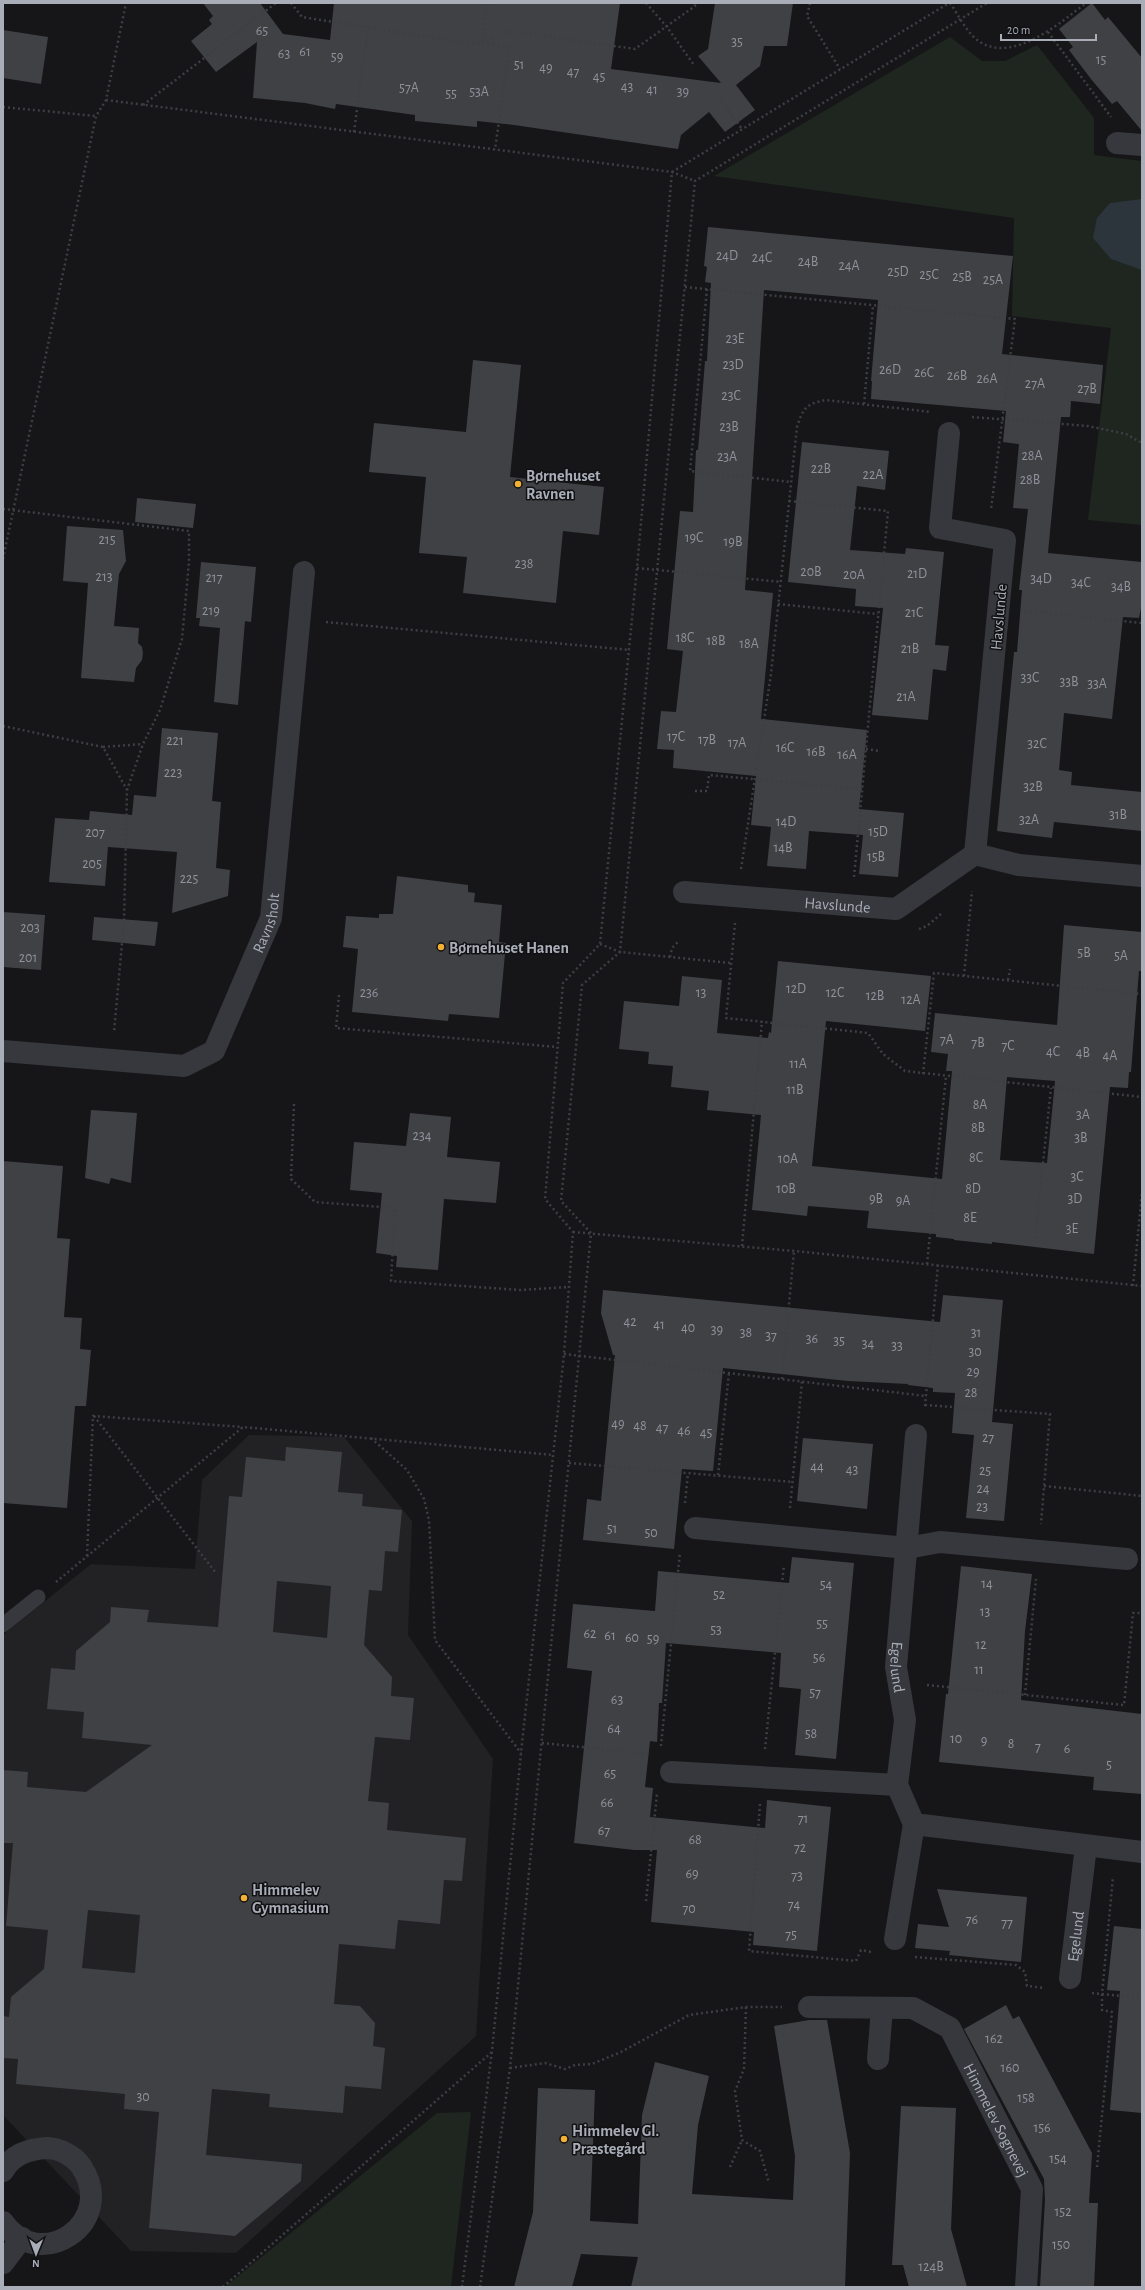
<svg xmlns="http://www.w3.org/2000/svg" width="1145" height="2290" font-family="'Alegreya Sans',sans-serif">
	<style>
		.built { fill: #222225 }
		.green { fill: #1e261f }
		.water { fill: #2c353c }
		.building { fill: #404145; fill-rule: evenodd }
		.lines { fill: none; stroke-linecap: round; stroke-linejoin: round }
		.path { stroke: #3d3f44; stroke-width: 2.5; stroke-dasharray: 2 3; stroke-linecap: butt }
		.service { stroke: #37383d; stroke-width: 15 }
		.minor { stroke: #37383d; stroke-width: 22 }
		.poi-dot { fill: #f2b134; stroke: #111113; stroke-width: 1.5 }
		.labels { text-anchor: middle; stroke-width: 3; stroke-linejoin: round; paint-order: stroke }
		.number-label { font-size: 14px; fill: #8e929b }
		.poi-label { font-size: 16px; font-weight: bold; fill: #a8adb8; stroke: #111113; text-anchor: start }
		.street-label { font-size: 16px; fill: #a8adb8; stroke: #111113 }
	</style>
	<rect width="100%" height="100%" fill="#161618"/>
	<path class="built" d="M 249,1435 L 344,1437 L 412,1521 L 408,1635 L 493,1759 L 476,2036 L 236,2253 L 131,2251 L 3,2115 L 3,1635 L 91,1564 L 195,1569 L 202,1480 Z"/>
	<g class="green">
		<path d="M 950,37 L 982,61 L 1005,61 L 1037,45 L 1094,118 L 1094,155 L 1142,161 L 1142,525 L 1088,520 L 1111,328 L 1012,316 L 1014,218 L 714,176 Z"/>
		<path d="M 471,2112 L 451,2287 L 225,2287 L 437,2113 Z"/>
	</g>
	<path class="water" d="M 1142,199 L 1142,270 L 1111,259 L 1093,238 L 1097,218 L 1110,203 Z"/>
	<g class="building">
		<path d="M 203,3 L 260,3 L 283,34 L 330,40 L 334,3 L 620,3 L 611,69 L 721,83 L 698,56 L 708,49 L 715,3 L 793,3 L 787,46 L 764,46 L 760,66 L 736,85 L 755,110 L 725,132 L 709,112 L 681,135 L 678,149 L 514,125 L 477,121 L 477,127 L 415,121 L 415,115 L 336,104 L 335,109 L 305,103 L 253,98 L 257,42 L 216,72 L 191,41 L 212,24 L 209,20 L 213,16 Z"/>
		<path d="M 1092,3 L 1105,20 L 1108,17 L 1142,58 L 1142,131 L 1117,101 L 1112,104 L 1091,79 L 1069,50 L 1073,47 L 1059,29 Z"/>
		<path d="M 3,30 L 48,37 L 41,84 L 3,78 Z"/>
		<path d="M 708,227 L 1013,256 L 1002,354 L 1103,365 L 1100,404 L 1071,401 L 1070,417 L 1061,417 L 1048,553 L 1142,562 L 1142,603 L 1139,618 L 1123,617 L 1112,719 L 1064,713 L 1059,770 L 1072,772 L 1071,785 L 1142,792 L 1142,831 L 1054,822 L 1052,838 L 997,831 L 1014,652 L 1017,652 L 1022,590 L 1019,590 L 1028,509 L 1013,508 L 1019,444 L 1003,442 L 1006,411 L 871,399 L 872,381 L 871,381 L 878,300 L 764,290 L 745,590 L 773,593 L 761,719 L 867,730 L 859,809 L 904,813 L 898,877 L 859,874 L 863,835 L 809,831 L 806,869 L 767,866 L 771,827 L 751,825 L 756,776 L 673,768 L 674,750 L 657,749 L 661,711 L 676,712 L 683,651 L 667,649 L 680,511 L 693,512 L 696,450 L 698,450 L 705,361 L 707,361 L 711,283 L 705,282 L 707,267 L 704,266 Z"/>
		<path d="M 473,360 L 521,365 L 510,477 L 604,487 L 599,535 L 563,531 L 556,603 L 463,593 L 467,557 L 419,553 L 426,477 L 369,472 L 374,423 L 466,432 Z"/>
		<path d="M 802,442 L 889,451 L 885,490 L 857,486 L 850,550 L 905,554 L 906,548 L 944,552 L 935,645 L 949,646 L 946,671 L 933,669 L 928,720 L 872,715 L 883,608 L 855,606 L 856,589 L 788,582 Z"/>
		<path d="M 137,498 L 196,504 L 193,528 L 135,522 Z"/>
		<path d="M 67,526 L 123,530 L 126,561 L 119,574 L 114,626 L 139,628 L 138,643 L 142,647 L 143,653 L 142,660 L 136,668 L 134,682 L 81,678 L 88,583 L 63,581 Z"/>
		<path d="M 201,562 L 256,567 L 251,622 L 245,621 L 238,705 L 214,702 L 220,628 L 199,626 L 200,618 L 196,618 Z"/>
		<path d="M 162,728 L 218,733 L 212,801 L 221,802 L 216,868 L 230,870 L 228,896 L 172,913 L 177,852 L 108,847 L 105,886 L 49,882 L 55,818 L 89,820 L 90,811 L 132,815 L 134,795 L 156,797 Z"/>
		<path d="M 397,876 L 468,885 L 468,892 L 475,893 L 474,902 L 502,905 L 499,942 L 506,943 L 499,1018 L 449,1014 L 448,1021 L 352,1012 L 358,949 L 343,947 L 346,916 L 379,918 L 379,914 L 393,914 Z"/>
		<path d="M 3,912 L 45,915 L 41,970 L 3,967 Z"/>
		<path d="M 94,917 L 158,922 L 155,946 L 92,940 Z"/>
		<path d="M 1064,925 L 1142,932 L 1142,971 L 1139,971 L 1131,1072 L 1129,1072 L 1128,1088 L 1110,1087 L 1094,1254 L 992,1242 L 992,1244 L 954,1240 L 954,1239 L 936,1237 L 936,1234 L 867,1228 L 869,1211 L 808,1206 L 807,1216 L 752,1210 L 761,1115 L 707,1110 L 709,1091 L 671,1087 L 673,1066 L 648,1064 L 649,1052 L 619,1049 L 624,1001 L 679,1006 L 682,976 L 722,980 L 717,1033 L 768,1038 L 769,1032 L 771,1033 L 778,961 L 931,976 L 925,1031 L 826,1021 L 812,1166 L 942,1179 L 952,1071 L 946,1071 L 948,1054 L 931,1052 L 935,1013 L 1057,1025 ZM 1007,1077 L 1055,1081 L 1047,1163 L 1000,1160 Z"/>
		<path d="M 91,1110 L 137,1113 L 131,1183 L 111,1178 L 109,1184 L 85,1178 Z"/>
		<path d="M 410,1113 L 451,1117 L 447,1157 L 500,1162 L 496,1203 L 444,1199 L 438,1270 L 396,1267 L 397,1256 L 376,1253 L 382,1193 L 350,1190 L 354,1142 L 406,1146 Z"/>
		<path d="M 3,1161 L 63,1166 L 57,1238 L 70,1239 L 64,1317 L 82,1318 L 80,1349 L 91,1350 L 86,1406 L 75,1406 L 67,1508 L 3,1503 Z"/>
		<path d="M 603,1290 L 940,1322 L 943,1295 L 1003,1300 L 992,1422 L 1013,1424 L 1004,1521 L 966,1518 L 974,1435 L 952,1433 L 955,1393 L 933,1392 L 933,1388 L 908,1385 L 908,1384 L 848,1381 L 723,1368 L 713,1471 L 682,1469 L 674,1549 L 583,1540 L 587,1499 L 601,1501 L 615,1355 L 613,1355 L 601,1313 Z"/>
		<path d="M 803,1438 L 873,1444 L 867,1509 L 797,1501 Z"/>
		<path d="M 286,1447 L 342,1452 L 338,1492 L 363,1494 L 362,1506 L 402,1510 L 398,1552 L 385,1551 L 382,1591 L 369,1590 L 364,1645 L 392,1677 L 391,1696 L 414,1698 L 410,1740 L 375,1737 L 368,1801 L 389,1803 L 387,1830 L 466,1838 L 462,1881 L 444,1880 L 440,1924 L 398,1920 L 395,1949 L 339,1944 L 334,2004 L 360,2006 L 375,2023 L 373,2046 L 385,2048 L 381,2089 L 345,2086 L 343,2113 L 269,2107 L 270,2094 L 212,2089 L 206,2155 L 302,2164 L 301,2181 L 235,2236 L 149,2228 L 159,2112 L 124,2109 L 125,2094 L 16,2084 L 18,2059 L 3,2058 L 3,2016 L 9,2017 L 11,1997 L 44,1969 L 48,1930 L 6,1926 L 13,1843 L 3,1843 L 3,1770 L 28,1772 L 27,1787 L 86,1792 L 152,1745 L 82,1738 L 84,1712 L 47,1709 L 51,1668 L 75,1670 L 76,1651 L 110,1622 L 111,1607 L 149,1610 L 147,1622 L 218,1627 L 229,1496 L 242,1497 L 246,1457 L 285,1461 ZM 277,1581 L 331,1586 L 327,1638 L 273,1632 ZM 88,1910 L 140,1915 L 135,1973 L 82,1968 Z"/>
		<path d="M 792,1557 L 854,1563 L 836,1759 L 795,1755 L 801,1689 L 779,1687 L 781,1653 L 666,1643 L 662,1703 L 659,1703 L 657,1742 L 650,1741 L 645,1787 L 653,1788 L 650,1817 L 765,1828 L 767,1800 L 831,1807 L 817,1951 L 753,1945 L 754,1932 L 651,1922 L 657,1850 L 634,1850 L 574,1843 L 592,1671 L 567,1668 L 573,1604 L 655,1611 L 658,1571 L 789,1583 Z"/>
		<path d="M 961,1566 L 1032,1574 L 1025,1631 L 1021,1700 L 1142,1714 L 1142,1794 L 1093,1790 L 1094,1777 L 939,1762 L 946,1694 L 948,1694 Z"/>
		<path d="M 937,1889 L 1027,1897 L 1021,1962 L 949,1955 L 950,1951 L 915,1948 L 918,1924 L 949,1927 Z"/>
		<path d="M 1114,1926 L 1142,1929 L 1142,2113 L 1110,2110 L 1120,1991 L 1107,1990 Z"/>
		<path d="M 1006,2005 L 1013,2019 L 1019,2016 L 1092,2153 L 1089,2203 L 1098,2203 L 1094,2287 L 1040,2287 L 1045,2200 L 1044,2179 L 964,2029 Z"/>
		<path d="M 809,2020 L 827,2020 L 850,2153 L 845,2287 L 631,2287 L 638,2257 L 581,2254 L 572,2287 L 514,2287 L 533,2212 L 538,2088 L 595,2090 L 590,2221 L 638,2224 L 642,2115 L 655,2062 L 709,2076 L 698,2125 L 692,2194 L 793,2200 L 795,2156 L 774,2026 Z"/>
		<path d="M 901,2106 L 956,2108 L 951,2229 L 967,2287 L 909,2287 L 903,2265 L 892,2265 Z"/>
	</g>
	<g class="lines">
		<g class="path">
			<path d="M 291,3 L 302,17 L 468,43 L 483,43 L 511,31 L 635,49 L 695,6 L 695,3"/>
			<path d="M 487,3 L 483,43 L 509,47 L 495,150"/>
			<path d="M 646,3 L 667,27 L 694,65"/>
			<path d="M 810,3 L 807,16 L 840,69"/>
			<path d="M 950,3 C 958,14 967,34 980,42 C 1014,63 1060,23 1086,3"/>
			<path d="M 1048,32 L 1111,117"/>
			<path d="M 719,98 L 742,129"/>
			<path d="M 106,100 L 672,172 L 695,181"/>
			<path d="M 143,105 L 276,3"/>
			<path d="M 3,107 L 96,116"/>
			<path d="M 354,132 L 368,27"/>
			<path d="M 685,287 L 1015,319 L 991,509"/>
			<path d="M 707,289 L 690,471 L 791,482"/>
			<path d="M 864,404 L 873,306"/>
			<path d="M 972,417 L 1088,426 L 1126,434 L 1142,443"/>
			<path d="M 789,501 L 888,511 L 854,877"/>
			<path d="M 3,509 L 189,531 L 189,562 L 182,639 L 160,710 L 143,744 L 127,790"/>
			<path d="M 3,559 L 96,116 L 106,100 L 126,3"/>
			<path d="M 637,568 L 781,582"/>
			<path d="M 778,604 L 878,614"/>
			<path d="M 1025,611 L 1142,623"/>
			<path d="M 326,622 L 630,650"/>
			<path d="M 3,726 L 103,747 L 127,790 L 124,921 L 114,1032"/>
			<path d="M 103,747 L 143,744"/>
			<path d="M 866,749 L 879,751"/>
			<path d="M 695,791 L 707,791 L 709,775 L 862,789"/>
			<path d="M 741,869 L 771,674 L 797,427 C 803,408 806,404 826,400 L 931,412"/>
			<path d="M 735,923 L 726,1018 L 868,1033 L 883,1054 L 905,1071 L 1142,1097"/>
			<path d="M 919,929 L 927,926 L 941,914"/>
			<path d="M 600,944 L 620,952 L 731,963"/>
			<path d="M 670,957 L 672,948 L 679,941"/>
			<path d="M 964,976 L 972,891"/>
			<path d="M 1008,980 L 1010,969"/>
			<path d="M 339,995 L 336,1028 L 557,1047"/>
			<path d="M 923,1074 L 934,973 L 1142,994"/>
			<path d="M 294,1104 L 291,1179 L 315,1202 L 395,1208 L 391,1281 L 520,1290 L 569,1287"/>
			<path d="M 573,1232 L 794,1251 L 1142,1286"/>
			<path d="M 1035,1238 L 1051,1088"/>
			<path d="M 742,1246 L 762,1021"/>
			<path d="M 927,1264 L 946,1076"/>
			<path d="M 1133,1286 L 1142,1192"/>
			<path d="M 564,1354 L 926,1396"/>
			<path d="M 782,1379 L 794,1251"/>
			<path d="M 925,1405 L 1050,1414 L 1041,1524"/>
			<path d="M 925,1406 L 938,1265"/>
			<path d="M 94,1416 L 216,1573"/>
			<path d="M 371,1438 L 407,1470 L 424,1499 L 429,1520 L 435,1640 L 521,1753"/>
			<path d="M 569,1463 L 793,1482"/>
			<path d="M 718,1475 L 729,1373"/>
			<path d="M 1044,1486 L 1142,1496"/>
			<path d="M 685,1503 L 688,1473"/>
			<path d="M 790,1508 L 802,1381"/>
			<path d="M 87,1556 L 93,1416 L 243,1427"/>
			<path d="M 56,1582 L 243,1427 L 553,1455"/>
			<path d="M 927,1685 L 1124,1705 L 1133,1613 L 1142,1613"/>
			<path d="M 1025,1695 L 1036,1579"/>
			<path d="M 542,1743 L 650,1754"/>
			<path d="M 661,1746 L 680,1552"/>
			<path d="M 765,1749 L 784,1565"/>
			<path d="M 760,1804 L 749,1951 L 856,1961 L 861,1950 L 871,1952"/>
			<path d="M 646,1901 L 657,1794"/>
			<path d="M 915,1957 L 1016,1965 L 1025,1972 L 1027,1986 L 1045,1988"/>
			<path d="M 1092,1993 L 1142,1998"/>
			<path d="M 746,2007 L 744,2069 L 735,2091 L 742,2140 L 760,2151 L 769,2183"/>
			<path d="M 510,2068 L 545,2063 L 565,2069 L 575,2065 L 592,2064 L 621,2052 L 689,2015 L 746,2007 L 782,2007"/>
			<path d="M 730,2167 L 742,2140"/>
			<path d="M 1097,2167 L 1112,2012 L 1102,2010 L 1102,1994 L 1113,1877"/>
			<path d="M 223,2287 L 492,2052"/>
			<path d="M 462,2287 L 492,2051 L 521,1753 L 564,1354 L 573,1232 L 545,1199 L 563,983 L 600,944 L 637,568 L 672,172 L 949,3"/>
			<path d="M 480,2287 L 510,2068 L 591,1233 L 561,1201 L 582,985 L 620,952 L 695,181 L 987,3"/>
		</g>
		<path class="service" d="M 3,1625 L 38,1597"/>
		<g class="minor">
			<path d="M 1117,143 L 1142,145"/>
			<path d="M 949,433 L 940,528 L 1005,540 L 975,854"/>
			<path id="s1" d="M 684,892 L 896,909 L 975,854 L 1019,865 L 1142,876"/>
			<path id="s2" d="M 3,1051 L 184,1066 L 214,1051 L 271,918 L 304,572"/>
			<path id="s3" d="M 916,1435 L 896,1667 L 905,1720 L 897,1785 L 914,1824 L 1142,1852"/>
			<path d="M 695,1528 L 907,1548 L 940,1542 L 1127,1559"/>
			<path d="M 671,1772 L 897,1785"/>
			<path d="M 895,1939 L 914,1824"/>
			<path id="s4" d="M 1070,1978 L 1086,1846"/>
			<path id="s5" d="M 809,2007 L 913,2008 L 950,2028 L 1032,2189 L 1026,2287"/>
			<path d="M 878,2059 L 882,2008"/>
			<path d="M 3,2171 C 12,2154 29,2149 47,2148 C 59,2148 74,2156 81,2166 C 119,2223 39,2275 3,2222"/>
			<path d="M 3,2263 L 22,2238"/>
		</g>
	</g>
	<g class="poi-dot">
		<circle cx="518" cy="484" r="4"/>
		<circle cx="441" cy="947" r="4"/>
		<circle cx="244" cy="1898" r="4"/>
		<circle cx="564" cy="2139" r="4"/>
	</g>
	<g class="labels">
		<g class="number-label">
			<text x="262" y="35">65</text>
			<text x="737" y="46">35</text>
			<text x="305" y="56">61</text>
			<text x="284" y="58">63</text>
			<text x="337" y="61">59</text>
			<text x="1101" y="64">15</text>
			<text x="519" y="69">51</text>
			<text x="546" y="72">49</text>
			<text x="573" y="76">47</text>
			<text x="599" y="81">45</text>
			<text x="627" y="91">43</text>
			<text x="409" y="92">57A</text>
			<text x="652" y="94">41</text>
			<text x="479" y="96">53A</text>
			<text x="683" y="96">39</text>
			<text x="451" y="98">55</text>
			<text x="727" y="260">24D</text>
			<text x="762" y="262">24C</text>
			<text x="808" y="266">24B</text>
			<text x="849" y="270">24A</text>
			<text x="898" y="276">25D</text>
			<text x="929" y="279">25C</text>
			<text x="962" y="281">25B</text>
			<text x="993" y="284">25A</text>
			<text x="735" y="343">23E</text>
			<text x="733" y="369">23D</text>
			<text x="890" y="374">26D</text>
			<text x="924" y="377">26C</text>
			<text x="957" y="380">26B</text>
			<text x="987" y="383">26A</text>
			<text x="1035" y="388">27A</text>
			<text x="1087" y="393">27B</text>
			<text x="731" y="400">23C</text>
			<text x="729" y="431">23B</text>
			<text x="1032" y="460">28A</text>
			<text x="727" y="461">23A</text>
			<text x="821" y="473">22B</text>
			<text x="873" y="479">22A</text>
			<text x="1030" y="484">28B</text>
			<text x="694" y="542">19C</text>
			<text x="107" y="544">215</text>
			<text x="733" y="546">19B</text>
			<text x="524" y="568">238</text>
			<text x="811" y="576">20B</text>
			<text x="917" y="578">21D</text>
			<text x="854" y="579">20A</text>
			<text x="104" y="581">213</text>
			<text x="214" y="582">217</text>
			<text x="1041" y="583">34D</text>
			<text x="1081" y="587">34C</text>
			<text x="1121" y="591">34B</text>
			<text x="211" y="615">219</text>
			<text x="914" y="617">21C</text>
			<text x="685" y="642">18C</text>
			<text x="716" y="645">18B</text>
			<text x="749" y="648">18A</text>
			<text x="910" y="653">21B</text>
			<text x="1030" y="682">33C</text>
			<text x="1069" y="686">33B</text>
			<text x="1097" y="688">33A</text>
			<text x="906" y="701">21A</text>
			<text x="676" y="741">17C</text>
			<text x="707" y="744">17B</text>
			<text x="175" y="745">221</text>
			<text x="737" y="747">17A</text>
			<text x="1037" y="748">32C</text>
			<text x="785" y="752">16C</text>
			<text x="816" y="756">16B</text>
			<text x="847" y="759">16A</text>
			<text x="173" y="777">223</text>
			<text x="1033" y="791">32B</text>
			<text x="1118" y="819">31B</text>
			<text x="1029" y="824">32A</text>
			<text x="786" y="826">14D</text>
			<text x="878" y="836">15D</text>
			<text x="95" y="837">207</text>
			<text x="783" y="852">14B</text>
			<text x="876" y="861">15B</text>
			<text x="92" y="868">205</text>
			<text x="189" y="883">225</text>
			<text x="30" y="932">203</text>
			<text x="1084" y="957">5B</text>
			<text x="1121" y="960">5A</text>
			<text x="28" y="962">201</text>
			<text x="796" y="993">12D</text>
			<text x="369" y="997">236</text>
			<text x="701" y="997">13</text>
			<text x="835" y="997">12C</text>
			<text x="875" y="1000">12B</text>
			<text x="911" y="1004">12A</text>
			<text x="947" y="1044">7A</text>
			<text x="978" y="1047">7B</text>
			<text x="1008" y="1050">7C</text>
			<text x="1053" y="1056">4C</text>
			<text x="1083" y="1057">4B</text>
			<text x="1110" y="1060">4A</text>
			<text x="798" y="1068">11A</text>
			<text x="795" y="1094">11B</text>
			<text x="980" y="1109">8A</text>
			<text x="1083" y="1119">3A</text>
			<text x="978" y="1132">8B</text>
			<text x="422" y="1140">234</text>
			<text x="1081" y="1142">3B</text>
			<text x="976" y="1162">8C</text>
			<text x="788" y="1163">10A</text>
			<text x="1077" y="1181">3C</text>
			<text x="786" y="1193">10B</text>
			<text x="973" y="1193">8D</text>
			<text x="876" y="1203">9B</text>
			<text x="1075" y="1203">3D</text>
			<text x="903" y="1205">9A</text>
			<text x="970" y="1222">8E</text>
			<text x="1072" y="1233">3E</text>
			<text x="630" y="1326">42</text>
			<text x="659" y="1329">41</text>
			<text x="688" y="1332">40</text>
			<text x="717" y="1334">39</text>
			<text x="746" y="1337">38</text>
			<text x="976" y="1337">31</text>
			<text x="771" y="1340">37</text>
			<text x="812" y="1343">36</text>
			<text x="839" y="1345">35</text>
			<text x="868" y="1348">34</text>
			<text x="897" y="1350">33</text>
			<text x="975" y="1356">30</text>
			<text x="973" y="1376">29</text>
			<text x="971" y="1397">28</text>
			<text x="618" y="1428">49</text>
			<text x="640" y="1430">48</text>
			<text x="662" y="1432">47</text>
			<text x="684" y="1435">46</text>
			<text x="706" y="1437">45</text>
			<text x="988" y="1442">27</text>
			<text x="817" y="1471">44</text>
			<text x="852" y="1474">43</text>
			<text x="985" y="1475">25</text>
			<text x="983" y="1493">24</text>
			<text x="982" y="1511">23</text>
			<text x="612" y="1533">51</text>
			<text x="651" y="1537">50</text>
			<text x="987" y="1588">14</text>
			<text x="826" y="1589">54</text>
			<text x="719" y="1599">52</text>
			<text x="985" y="1616">13</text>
			<text x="822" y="1628">55</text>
			<text x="716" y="1634">53</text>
			<text x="590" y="1638">62</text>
			<text x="610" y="1640">61</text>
			<text x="632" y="1642">60</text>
			<text x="653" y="1643">59</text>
			<text x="981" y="1649">12</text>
			<text x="819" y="1662">56</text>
			<text x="979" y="1674">11</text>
			<text x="815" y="1697">57</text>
			<text x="617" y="1704">63</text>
			<text x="614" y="1733">64</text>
			<text x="811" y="1738">58</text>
			<text x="956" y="1743">10</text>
			<text x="984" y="1745">9</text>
			<text x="1011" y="1748">8</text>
			<text x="1038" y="1751">7</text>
			<text x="1067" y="1753">6</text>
			<text x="1109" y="1769">5</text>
			<text x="610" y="1778">65</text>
			<text x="607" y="1807">66</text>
			<text x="803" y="1823">71</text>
			<text x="604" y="1835">67</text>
			<text x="695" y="1844">68</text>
			<text x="800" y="1852">72</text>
			<text x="692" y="1878">69</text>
			<text x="797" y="1880">73</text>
			<text x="794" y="1909">74</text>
			<text x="689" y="1913">70</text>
			<text x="972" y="1924">76</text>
			<text x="1007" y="1927">77</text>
			<text x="791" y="1939">75</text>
			<text x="994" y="2043">162</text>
			<text x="1010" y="2072">160</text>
			<text x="143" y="2101">30</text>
			<text x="1026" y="2102">158</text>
			<text x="1042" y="2132">156</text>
			<text x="1058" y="2163">154</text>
			<text x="1063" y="2216">152</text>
			<text x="1061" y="2249">150</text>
			<text x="931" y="2271">124B</text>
		</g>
		<g class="poi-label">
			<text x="526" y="481">Børnehuset<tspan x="526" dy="18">Ravnen</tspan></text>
			<text x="449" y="953">Børnehuset Hanen</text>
			<text x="252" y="1895">Himmelev<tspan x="252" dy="18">Gymnasium</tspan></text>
			<text x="572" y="2136">Himmelev Gl.<tspan x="572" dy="18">Præstegård</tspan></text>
		</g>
		<g class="street-label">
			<text transform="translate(998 617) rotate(-85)" y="6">Havslunde</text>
			<text dy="6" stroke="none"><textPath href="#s1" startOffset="154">Havslunde</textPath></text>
			<text dy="6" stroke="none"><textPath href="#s2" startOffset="354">Ravnsholt</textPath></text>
			<text dy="6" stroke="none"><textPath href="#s3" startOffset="233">Egelund</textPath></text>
			<text dy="6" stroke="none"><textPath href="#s4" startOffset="42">Egelund</textPath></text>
			<text dy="6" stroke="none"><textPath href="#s5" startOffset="249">Himmelev Sognevej</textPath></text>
		</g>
	</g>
	<rect width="1145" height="2290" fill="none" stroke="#a8adb8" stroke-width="8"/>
	<g transform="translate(36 2254) rotate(181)" stroke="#111113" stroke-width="3" paint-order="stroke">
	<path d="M0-3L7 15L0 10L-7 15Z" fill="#a8adb8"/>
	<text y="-6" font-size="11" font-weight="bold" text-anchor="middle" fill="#a8adb8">N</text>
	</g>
	<path d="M1001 34v6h95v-6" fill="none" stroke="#a8adb8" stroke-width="2"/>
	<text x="1007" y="34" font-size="12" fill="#a8adb8" stroke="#111113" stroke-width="3" paint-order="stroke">20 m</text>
</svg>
